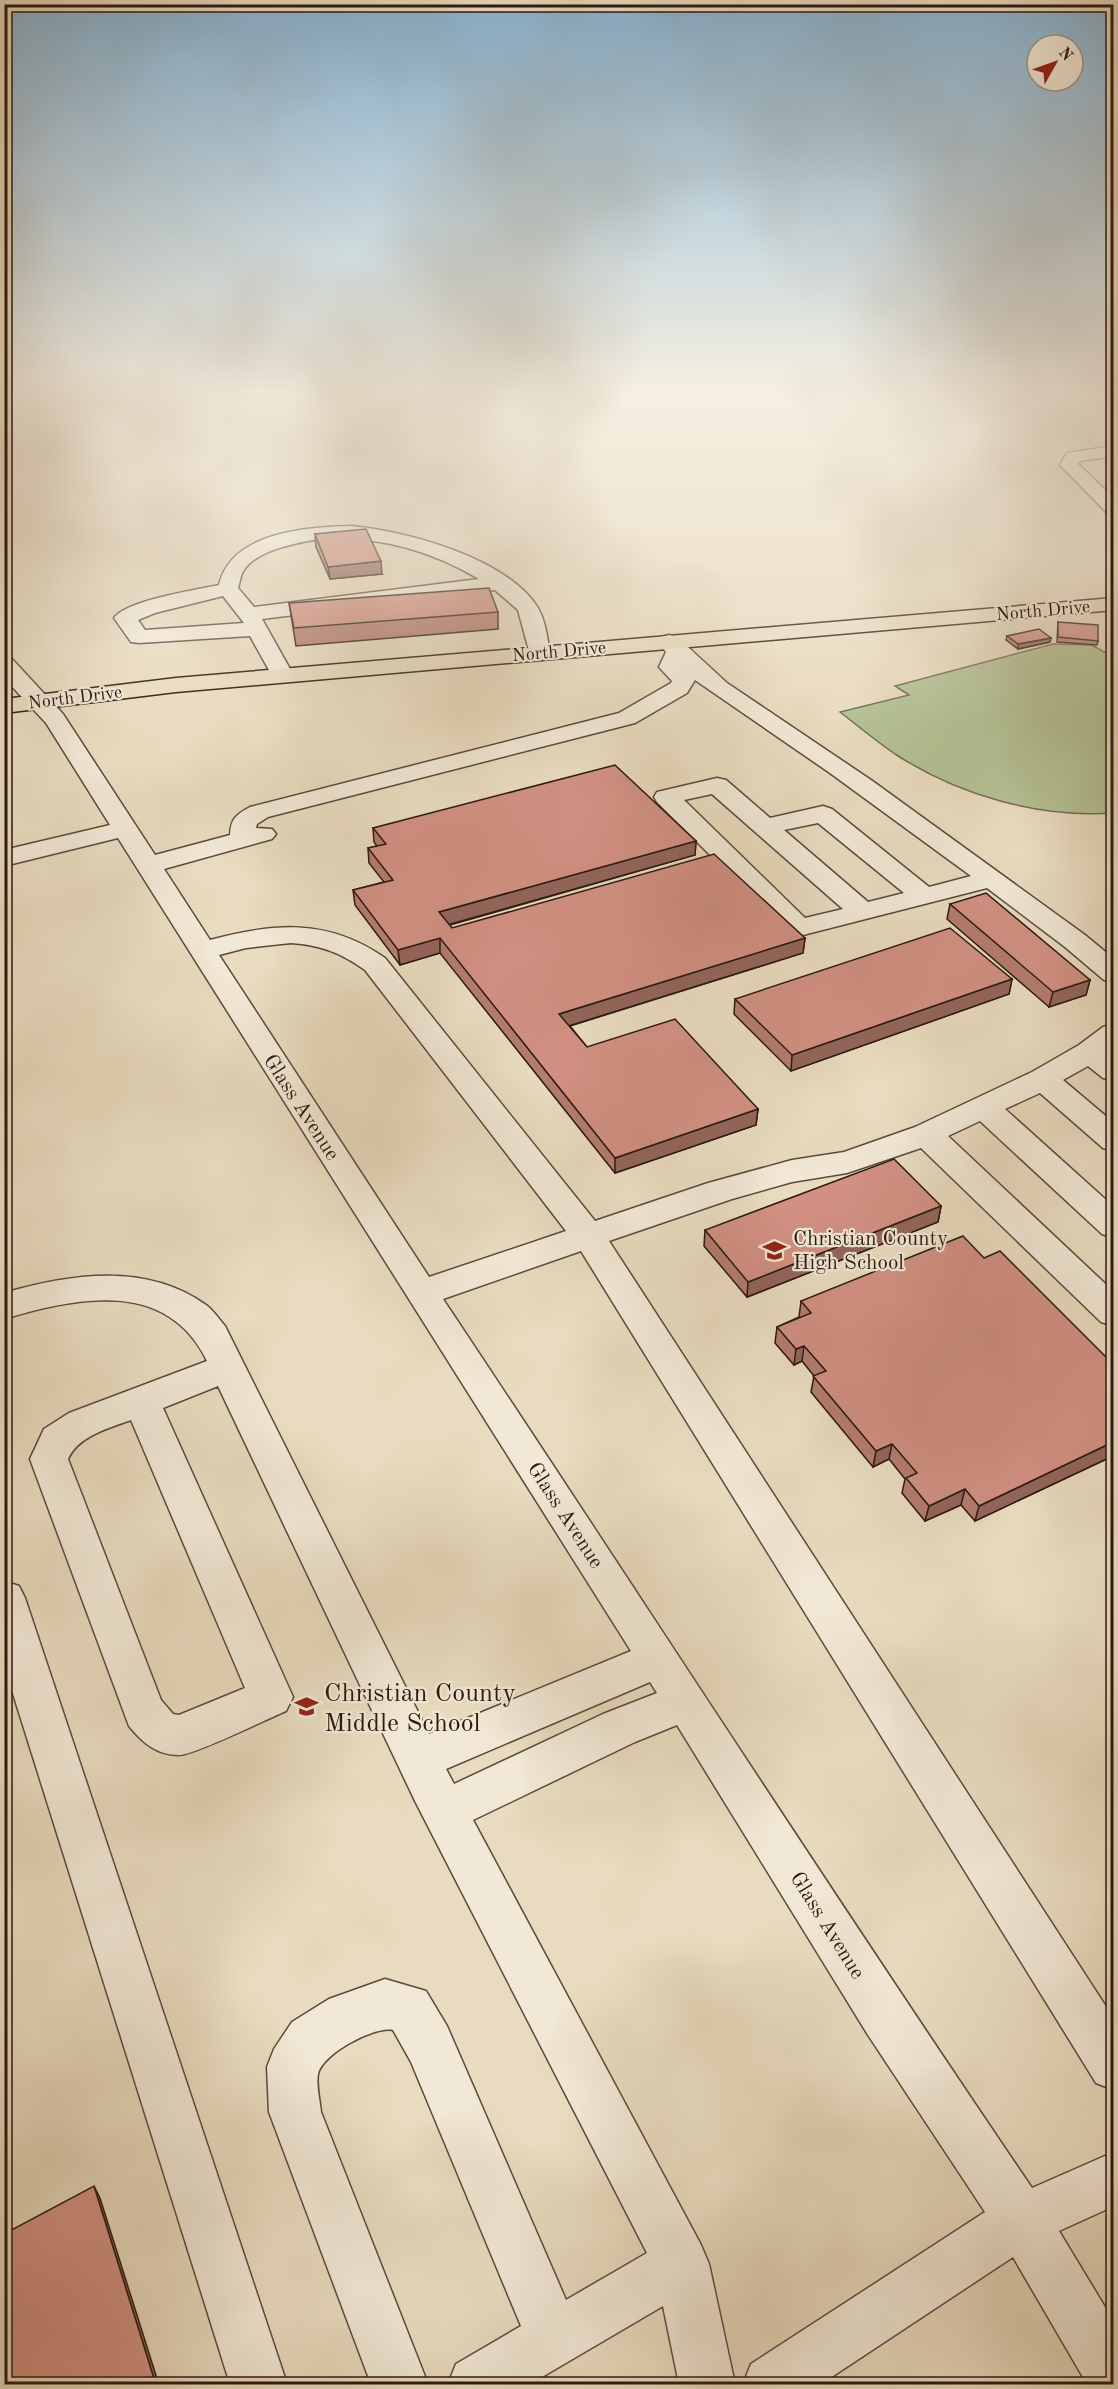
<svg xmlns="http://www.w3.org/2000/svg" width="1118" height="2389" font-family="'Old Standard TT',serif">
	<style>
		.green { fill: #b4c194; stroke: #706d52; stroke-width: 1.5 }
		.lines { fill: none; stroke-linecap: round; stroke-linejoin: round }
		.minor-casing { stroke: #5a4a3c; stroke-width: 3 }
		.major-casing { stroke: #2b1910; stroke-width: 3 }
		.minor { fill: #f1e8d5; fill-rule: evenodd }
		.major { fill: #e9dbbf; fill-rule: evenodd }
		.wall { fill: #b47c70; stroke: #2b1910; stroke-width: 1.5 }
		.shaded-wall { fill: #92655b; stroke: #2b1910; stroke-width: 1.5 }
		.building { fill: #d19082; stroke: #2b1910; stroke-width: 1.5 }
		.labels { text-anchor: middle; stroke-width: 4.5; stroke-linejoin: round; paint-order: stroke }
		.far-street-label { font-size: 18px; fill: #2b1910; stroke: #f1e8d5 }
		.street-label { font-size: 21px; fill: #2b1910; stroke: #f1e8d5 }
		.poi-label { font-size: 21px; fill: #2b1910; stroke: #f1e8d5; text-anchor: start }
		.near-poi-label { font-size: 26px; fill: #2b1910; stroke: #f1e8d5; text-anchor: start }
	</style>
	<rect width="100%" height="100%" fill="#e9dbbf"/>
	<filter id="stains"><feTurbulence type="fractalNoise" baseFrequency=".00333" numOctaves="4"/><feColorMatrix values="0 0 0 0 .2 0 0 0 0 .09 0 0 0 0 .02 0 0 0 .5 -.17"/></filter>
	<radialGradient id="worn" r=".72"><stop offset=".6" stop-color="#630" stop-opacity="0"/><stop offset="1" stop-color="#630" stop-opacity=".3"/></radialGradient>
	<path class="green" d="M 1053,644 L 1092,645 L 1113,657 L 1113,813 C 1038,818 958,795 895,754 C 876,741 858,726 840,712 L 909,695 L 895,686 Z"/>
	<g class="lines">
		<defs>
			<g id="minor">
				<path d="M 1114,446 L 1114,456 L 1080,461 L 1078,464 L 1114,498 L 1114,515 L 1107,513 L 1060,465 L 1067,453 Z"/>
				<path d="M 351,526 C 407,531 507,558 538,608 C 546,622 547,638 550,653 L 547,658 L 531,658 L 518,610 L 495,590 L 262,619 L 294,676 L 291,681 L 275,681 L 250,636 L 139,643 L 131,642 L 114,618 C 127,600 196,590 219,585 C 231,532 307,527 351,526 ZM 324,538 C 381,537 430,550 479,579 L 254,607 L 238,588 C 240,583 240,575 244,570 C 257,549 302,542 324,538 ZM 223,596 L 244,623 L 145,630 L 138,620 L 155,613 Z"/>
				<path d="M 669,635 L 677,637 L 727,683 L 871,780 L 1085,935 L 1114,959 L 1114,982 L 1104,980 L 1065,947 L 987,888 L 799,936 L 789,934 L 657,802 L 654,797 L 657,792 L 717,778 L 726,780 L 770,818 L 823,806 L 832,809 L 929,887 L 971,876 L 830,773 L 695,680 L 687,693 L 635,723 L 268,817 L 257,824 L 256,828 L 272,829 L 276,834 L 272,839 L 164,869 L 210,940 C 274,923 328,918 385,958 L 595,1221 L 708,1183 L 792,1160 L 844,1152 L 915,1127 L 1032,1072 L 1079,1045 L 1103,1027 L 1114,1024 L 1114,1048 L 1109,1052 L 1114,1055 L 1114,1080 L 1103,1078 L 1088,1066 L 1063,1080 L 1114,1123 L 1114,1151 L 1103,1148 L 1040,1093 L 1005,1109 L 1114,1207 L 1114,1238 L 1102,1234 L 980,1121 L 948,1136 L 1114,1292 L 1114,1326 L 1101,1322 L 921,1148 L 847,1173 L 792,1182 L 732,1199 L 609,1241 L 1114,2019 L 1114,2090 L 1096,2083 L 581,1251 L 443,1299 C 640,1595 832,1894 1032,2188 L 1114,2152 L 1114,2206 L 1059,2231 L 1114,2322 L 1114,2384 L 1087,2384 L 1013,2257 L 821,2384 L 743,2384 L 751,2364 L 985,2212 L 868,2035 L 677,1725 L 635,1742 L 473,1820 L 701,2245 L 709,2264 L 735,2384 L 679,2384 L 663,2306 L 530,2384 L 448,2384 L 456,2364 L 521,2326 L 411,2062 L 393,2030 C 374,2026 322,2054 318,2074 C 316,2085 320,2101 321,2112 L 428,2384 L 371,2384 L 269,2112 L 267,2067 L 274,2049 L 292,2022 L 329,1999 L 385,1979 L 426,1991 L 447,2026 L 566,2300 L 647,2253 L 415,1801 L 218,1386 L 163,1408 L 293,1697 L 286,1711 C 267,1719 194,1755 179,1755 C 156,1755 142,1742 129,1726 L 30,1459 L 44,1429 L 69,1413 L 207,1361 C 167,1278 77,1297 4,1319 L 4,1293 C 70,1274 146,1262 206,1305 C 213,1310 219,1319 225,1326 L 429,1734 L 631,1651 L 118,838 L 4,866 L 4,850 L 110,825 L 46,723 L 4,678 L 4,657 L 12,659 L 63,714 L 155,855 L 230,835 C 231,818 236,815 250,807 L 619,713 L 671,683 L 672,681 L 659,667 L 666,652 L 658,642 L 661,637 ZM 712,794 L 843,909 L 805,918 L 684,800 ZM 818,823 L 904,893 L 868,902 L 784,830 ZM 291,943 C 321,945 341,953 365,970 L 566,1231 L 429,1277 L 219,955 L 246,948 ZM 131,1420 L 245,1688 L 179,1715 L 173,1714 L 161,1700 L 68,1459 C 78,1436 109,1428 131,1420 ZM 650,1682 L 657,1693 L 603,1714 L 454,1784 L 446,1769 Z"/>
				<path d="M 4,1581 L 19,1586 L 25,1598 L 287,2384 L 230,2384 L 4,1665 Z"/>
			</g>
			<path id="major" d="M 1114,598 L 1114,610 L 176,692 L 4,713 L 4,699 L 176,678 Z"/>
		</defs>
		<use href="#minor" class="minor-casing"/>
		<use href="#major" class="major-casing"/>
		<use href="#minor" class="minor"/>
		<use href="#major" class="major"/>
	</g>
	<g class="wall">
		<path d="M 315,534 L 382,574 L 330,579 L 316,547 Z"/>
		<path d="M 289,603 L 498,612 L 498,629 L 296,646 Z"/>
		<path d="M 1058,622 L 1098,641 L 1097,645 L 1057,642 Z"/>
		<path d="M 1007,636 L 1050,642 L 1018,649 L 1006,640 Z"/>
		<path d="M 373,828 L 696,841 L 695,855 L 450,925 L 452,928 L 805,938 L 803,953 L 570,1026 L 587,1047 L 758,1109 L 756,1125 L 615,1173 L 440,953 L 400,965 L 355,905 L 353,890 L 384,882 L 369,863 L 368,848 L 377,846 L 374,842 Z"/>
		<path d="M 950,904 L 1090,980 L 1086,995 L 1049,1007 L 947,919 Z"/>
		<path d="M 1012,979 L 1009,994 L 791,1071 L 734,1014 L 735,999 Z"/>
		<path d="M 941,1206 L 938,1222 L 747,1297 L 704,1246 L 705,1230 Z"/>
		<path d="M 984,1258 L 1113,1364 L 1113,1456 L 975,1521 L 961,1505 L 925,1521 L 902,1493 L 905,1479 L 889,1459 L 873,1467 L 811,1392 L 814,1376 L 802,1361 L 794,1365 L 775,1343 L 777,1327 L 799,1317 L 801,1301 Z"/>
	</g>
	<g class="shaded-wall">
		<path d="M 381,561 L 382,574 L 330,579 L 328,567 Z"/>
		<path d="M 1051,638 L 1050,642 L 1018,649 L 1018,644 Z"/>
		<path d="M 696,841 L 695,855 L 440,927 L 439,912 Z"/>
		<path d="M 440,938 L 440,953 L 400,965 L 398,950 Z"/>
		<path d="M 805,938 L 803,953 L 559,1029 L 559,1014 Z"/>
		<path d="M 1012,979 L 1009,994 L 791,1071 L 792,1055 Z"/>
		<path d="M 1090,980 L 1086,995 L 1049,1007 L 1053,992 Z"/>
		<path d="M 758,1109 L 756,1125 L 615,1173 L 615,1158 Z"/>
		<path d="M 941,1206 L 938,1222 L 747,1297 L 748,1282 Z"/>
		<path d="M 804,1346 L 802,1361 L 794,1365 L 796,1349 Z"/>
		<path d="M 1113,1442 L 1113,1456 L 975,1521 L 979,1506 Z"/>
		<path d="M 892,1444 L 889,1459 L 873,1467 L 876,1451 Z"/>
		<path d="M 965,1489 L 961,1505 L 925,1521 L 929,1506 Z"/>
		<path d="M 94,2186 L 100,2198 L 159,2385 L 156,2385 Z"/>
		<path d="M 4,2213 L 13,2245 L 6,2233 L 4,2229 Z"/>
	</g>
	<g class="building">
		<path d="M 366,529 L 381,561 L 328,567 L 315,534 Z"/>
		<path d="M 489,588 L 498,612 L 294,628 L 289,603 Z"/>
		<path d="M 1058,622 L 1098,625 L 1098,641 L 1058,637 Z"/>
		<path d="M 1039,629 L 1051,638 L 1018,644 L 1007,636 Z"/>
		<path d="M 615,765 L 696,841 L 439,912 L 452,928 L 714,854 L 805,938 L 559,1014 L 587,1047 L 675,1019 L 758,1109 L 615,1158 L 440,938 L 398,950 L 353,890 L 393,880 L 368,848 L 386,844 L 373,828 Z"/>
		<path d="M 986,893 L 1090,980 L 1053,992 L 950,904 Z"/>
		<path d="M 950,928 L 1012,979 L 792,1055 L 735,999 Z"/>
		<path d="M 894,1159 L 941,1206 L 748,1282 L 705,1230 Z"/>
		<path d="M 963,1236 L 984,1258 L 1000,1251 L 1113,1364 L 1113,1442 L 979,1506 L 965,1489 L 929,1506 L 906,1478 L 917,1473 L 892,1444 L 876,1451 L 813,1376 L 826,1371 L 804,1346 L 796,1349 L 777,1327 L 811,1313 L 801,1301 Z"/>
		<path d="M 94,2186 L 156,2385 L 4,2385 L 4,2229 L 6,2233 Z"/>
	</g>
	<linearGradient id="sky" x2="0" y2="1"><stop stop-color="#89b6d6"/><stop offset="0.54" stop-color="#f5efe2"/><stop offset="1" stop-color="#f5efe2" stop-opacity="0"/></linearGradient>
	<rect width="1118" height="724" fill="url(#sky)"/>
	<defs>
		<symbol id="school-bare" viewBox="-9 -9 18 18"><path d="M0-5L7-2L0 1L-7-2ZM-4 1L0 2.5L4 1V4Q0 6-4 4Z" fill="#8f2418" stroke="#f1e8d5" stroke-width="2.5" paint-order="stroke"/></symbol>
	</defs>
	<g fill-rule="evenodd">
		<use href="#school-bare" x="758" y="1234" width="33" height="33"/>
		<use href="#school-bare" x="290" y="1690" width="33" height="33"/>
	</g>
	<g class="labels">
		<g class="far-street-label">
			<text transform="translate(1043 610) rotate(-5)" y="6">North Drive</text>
			<text transform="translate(559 651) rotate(-5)" y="6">North Drive</text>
			<text transform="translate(75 697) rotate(-7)" y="6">North Drive</text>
		</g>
		<g class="street-label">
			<text transform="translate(302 1107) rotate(57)" y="7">Glass Avenue</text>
			<text transform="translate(566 1515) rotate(57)" y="7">Glass Avenue</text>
			<text transform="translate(828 1925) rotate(58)" y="7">Glass Avenue</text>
		</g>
		<g class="poi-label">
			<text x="793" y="1245">Christian County<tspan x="793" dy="24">High School</tspan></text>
		</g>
		<g class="near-poi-label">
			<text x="324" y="1701">Christian County<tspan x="324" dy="30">Middle School</tspan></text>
		</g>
	</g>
	<rect width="1118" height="2389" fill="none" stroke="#e9dbbf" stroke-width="24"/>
	<rect x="6" y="6" width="1106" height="2377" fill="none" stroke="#2b1910" stroke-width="3"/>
	<rect x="12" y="12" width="1094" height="2365" fill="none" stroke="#2b1910" stroke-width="1.5"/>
	<g transform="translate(1055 63) rotate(50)"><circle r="28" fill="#f1e8d5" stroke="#a29586" stroke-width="1.5"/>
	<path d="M0-4.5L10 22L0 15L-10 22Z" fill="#8f2418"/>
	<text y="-9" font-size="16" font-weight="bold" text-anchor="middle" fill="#2b1910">N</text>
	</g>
	<rect width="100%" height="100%" filter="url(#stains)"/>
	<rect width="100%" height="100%" fill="url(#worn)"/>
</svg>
